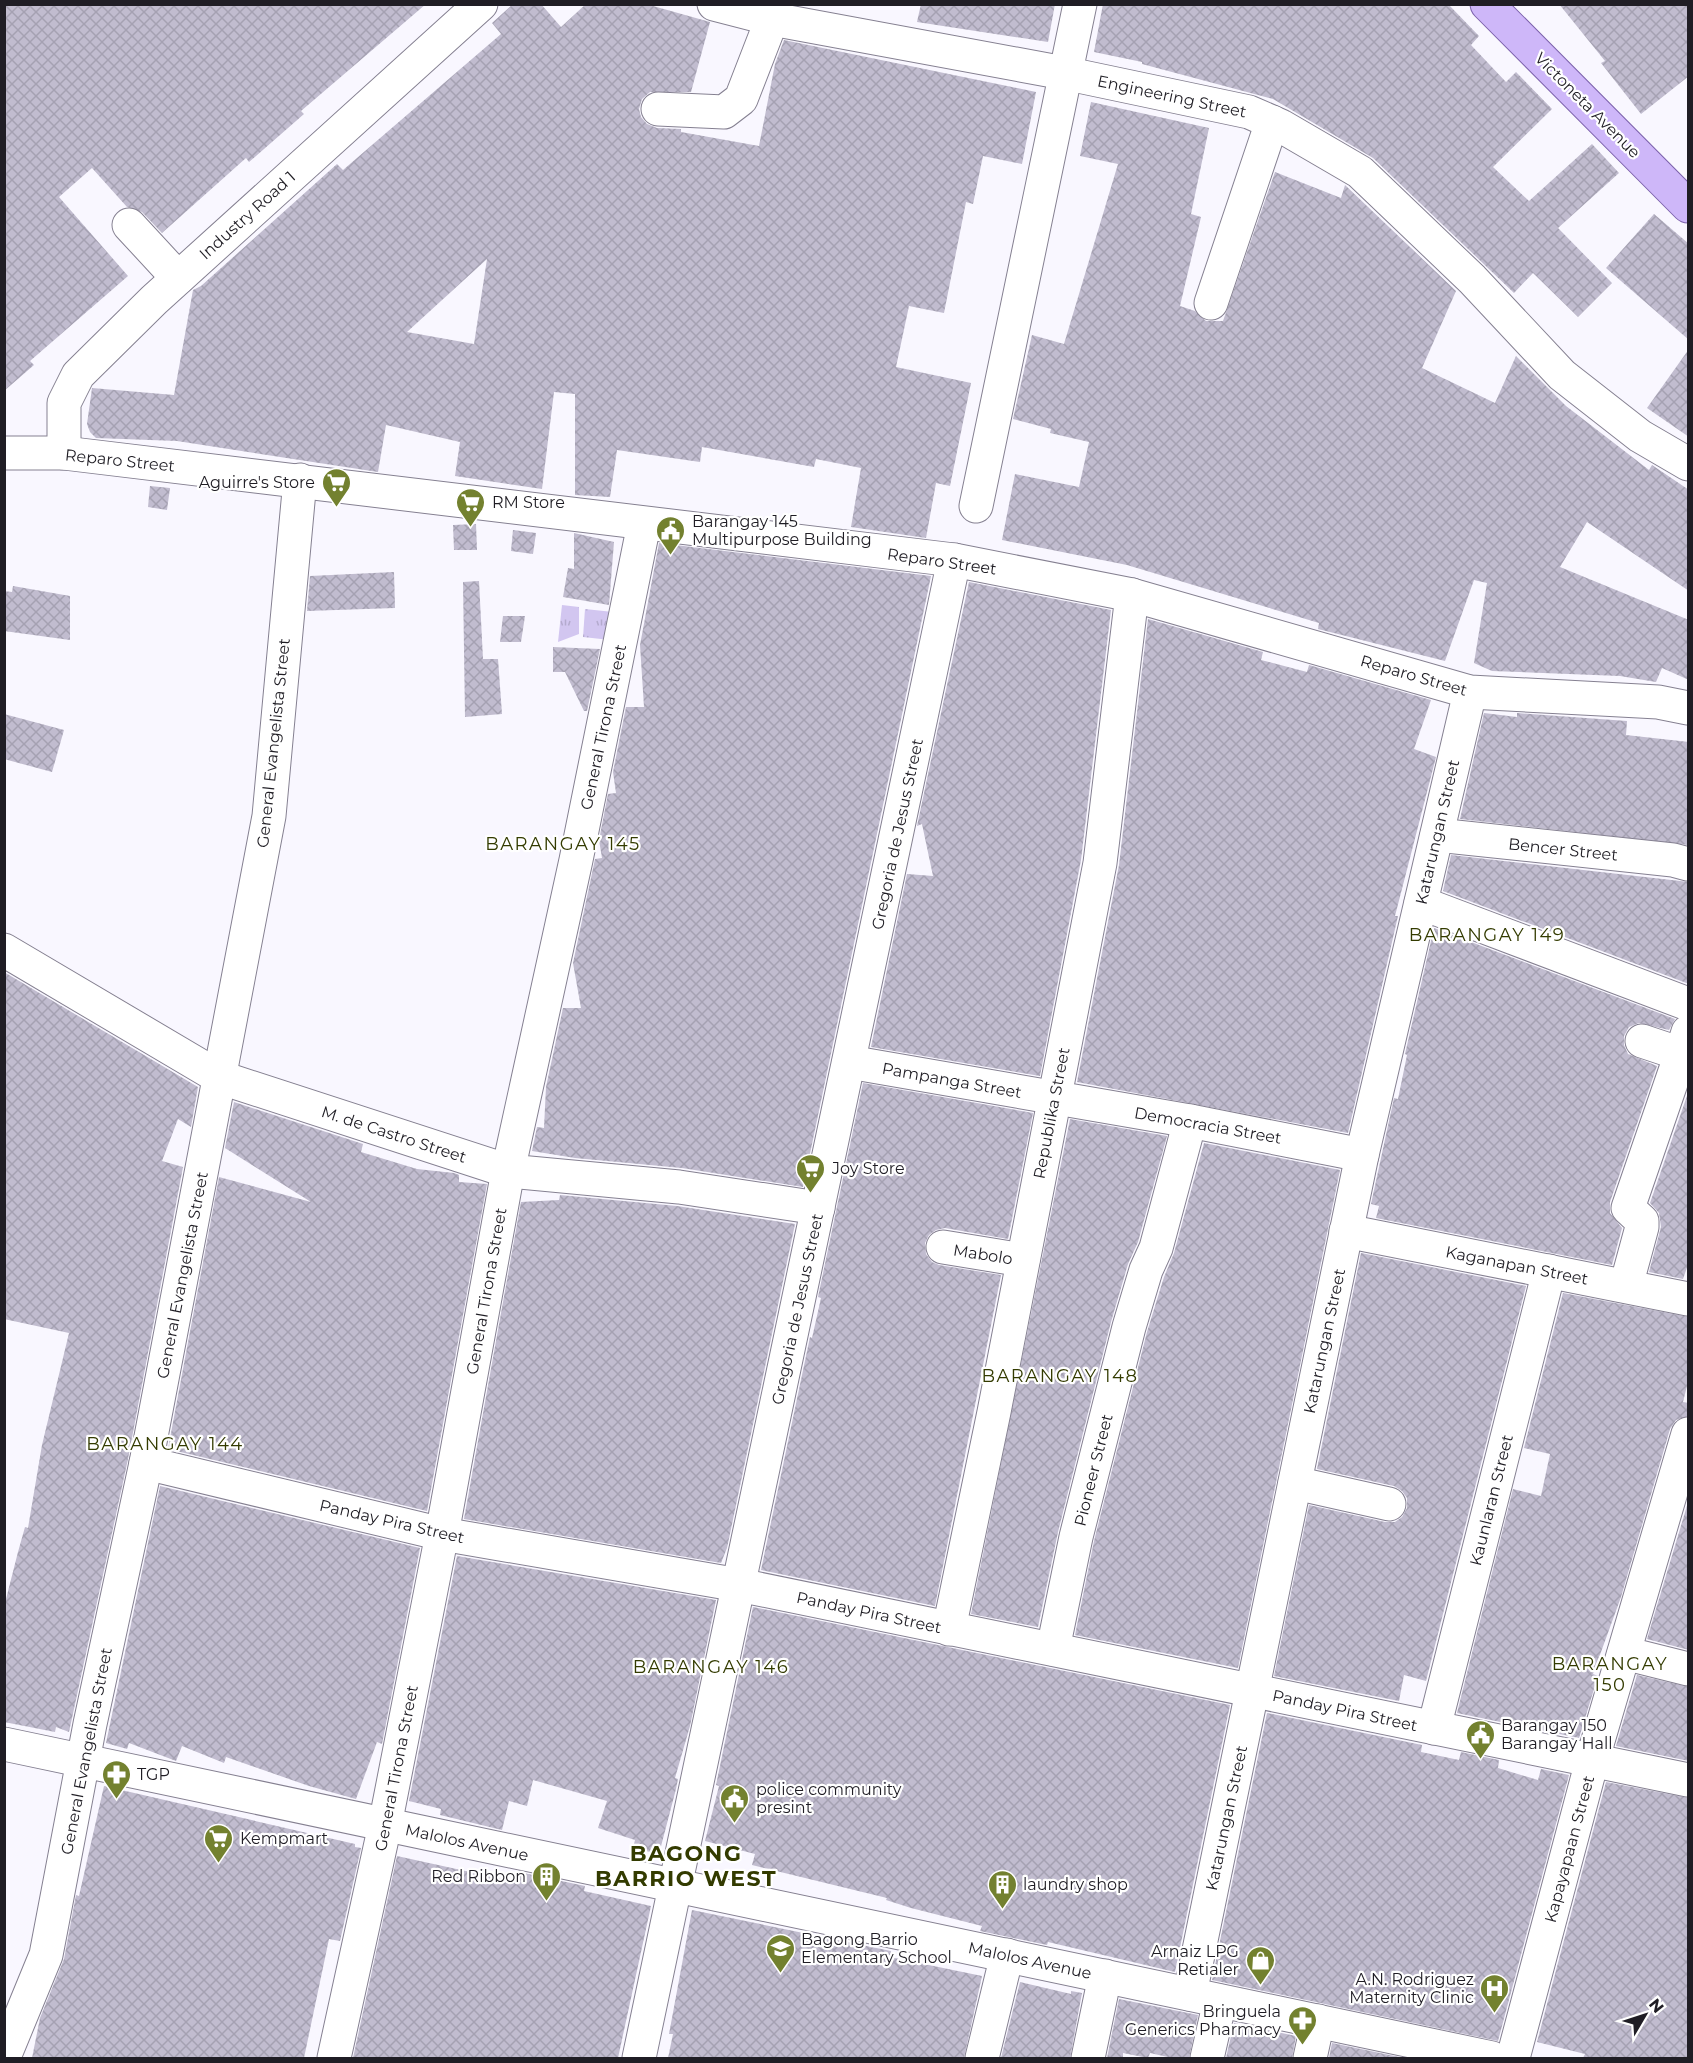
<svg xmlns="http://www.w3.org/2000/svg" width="1693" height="2063" font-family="Montserrat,sans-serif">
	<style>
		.grass { fill: url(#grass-tufts) }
		.building { fill: url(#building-cross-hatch); fill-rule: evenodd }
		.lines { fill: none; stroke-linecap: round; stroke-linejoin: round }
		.minor-casing { stroke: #858091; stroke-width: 35 }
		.major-casing { stroke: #7c62ac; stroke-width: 35 }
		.minor { stroke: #fff; stroke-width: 33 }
		.major { stroke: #ceb7f9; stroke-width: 33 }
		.labels { text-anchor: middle; stroke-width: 4.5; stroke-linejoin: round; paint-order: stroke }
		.street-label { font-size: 16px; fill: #1f1d24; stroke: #fff }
		.poi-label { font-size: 16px; fill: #1f1d24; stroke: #fff; text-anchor: start }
		.neighbourhood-label { font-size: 18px; letter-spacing: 1.5px; fill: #333b00; stroke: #fff }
		.district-label { font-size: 22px; font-weight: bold; letter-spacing: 1.5px; fill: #333b00; stroke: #fff }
	</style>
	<defs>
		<pattern id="grass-tufts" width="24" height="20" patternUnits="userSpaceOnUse" patternTransform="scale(1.5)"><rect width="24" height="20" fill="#d2c6f0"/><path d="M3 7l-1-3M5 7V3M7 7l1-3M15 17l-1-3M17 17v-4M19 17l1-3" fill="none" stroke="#b4aace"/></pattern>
		<pattern id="building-cross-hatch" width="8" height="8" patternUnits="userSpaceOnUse" patternTransform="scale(1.5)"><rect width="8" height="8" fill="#c1bccf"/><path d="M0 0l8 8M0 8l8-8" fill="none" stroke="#a5a1b2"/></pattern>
	</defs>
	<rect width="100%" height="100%" fill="#f9f7ff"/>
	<g class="grass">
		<path d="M 562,605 L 579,607 L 579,634 L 558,642 Z"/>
		<path d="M 585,609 L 613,612 L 610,640 L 583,637 Z"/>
	</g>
	<g class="building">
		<path d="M 4,4 L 426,4 L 301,111 L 304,114 L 249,162 L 246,158 L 162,233 L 142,212 L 127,207 L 92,168 L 59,197 L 128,276 L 30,361 L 34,365 L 4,391 Z"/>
		<path d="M 513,4 L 541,4 L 561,27 L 586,4 L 646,4 L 710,22 L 691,92 L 650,92 L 642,99 L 639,109 L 641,117 L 647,124 L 657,128 L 681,129 L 681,132 L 759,146 L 775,64 L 784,40 L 1036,92 L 1022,164 L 983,156 L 973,204 L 966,202 L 944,313 L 909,306 L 896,367 L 971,383 L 950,486 L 936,483 L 926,538 L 851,527 L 861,468 L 816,459 L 814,467 L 702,447 L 700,462 L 617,450 L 610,497 L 575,495 L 575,394 L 554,392 L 542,489 L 455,476 L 460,442 L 386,425 L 378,472 L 177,441 L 96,438 L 90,432 L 87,424 L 92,388 L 174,395 L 193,290 L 201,286 L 337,164 L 343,170 L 501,34 L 492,23 ZM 487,259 L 474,344 L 407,332 Z"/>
		<path d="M 921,4 L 1055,4 L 1048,42 L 917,22 Z"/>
		<path d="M 1103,4 L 1448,4 L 1479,36 L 1471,45 L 1506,82 L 1516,72 L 1552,109 L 1493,167 L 1529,201 L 1592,144 L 1619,173 L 1558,228 L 1612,283 L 1578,317 L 1533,273 L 1514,293 L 1373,158 L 1273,99 L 1142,64 L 1142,62 L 1094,52 Z"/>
		<path d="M 1559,4 L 1689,4 L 1689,76 L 1641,114 L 1601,63 L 1605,61 Z"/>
		<path d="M 1091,102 L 1209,128 L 1191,214 L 1201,217 L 1180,306 L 1195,311 L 1206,321 L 1223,321 L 1275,172 L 1341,198 L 1345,185 L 1456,291 L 1422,368 L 1495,403 L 1516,356 L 1566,406 L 1649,470 L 1652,465 L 1689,490 L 1689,591 L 1587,522 L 1560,567 L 1689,620 L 1689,680 L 1662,668 L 1656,682 L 1620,676 L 1492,671 L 1474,663 L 1487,583 L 1474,580 L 1445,661 L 1318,629 L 1319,623 L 1127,565 L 1002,540 L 1015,474 L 1079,487 L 1089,442 L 1050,433 L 1051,429 L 1013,419 L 1032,335 L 1064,344 L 1118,164 L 1080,156 Z"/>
		<path d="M 1654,214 L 1689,244 L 1689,340 L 1606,268 Z"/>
		<path d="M 1689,349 L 1689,437 L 1647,408 Z"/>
		<path d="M 150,486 L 170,488 L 167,510 L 148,507 Z"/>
		<path d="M 476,524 L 477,550 L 454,550 L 453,525 Z"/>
		<path d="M 513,530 L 536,533 L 533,554 L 511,551 Z"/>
		<path d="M 574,533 L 614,542 L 609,605 L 563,597 L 568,568 L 574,569 Z"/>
		<path d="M 659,543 L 931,576 L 803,1187 L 682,1168 L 575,1158 L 532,1151 L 537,1127 L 544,1128 L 546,1087 L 563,1008 L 581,1008 L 573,963 L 595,859 L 602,858 L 599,840 L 608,794 L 616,793 L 613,772 L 626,707 L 644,707 L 640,645 Z"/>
		<path d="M 394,572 L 395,608 L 307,611 L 310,576 Z"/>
		<path d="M 479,581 L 483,659 L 498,659 L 502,714 L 465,717 L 463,582 Z"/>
		<path d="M 969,582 L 1111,610 L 1081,860 L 1040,1076 L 871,1047 L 907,874 L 933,876 L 922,824 L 917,826 Z"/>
		<path d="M 13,586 L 70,596 L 70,640 L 4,631 L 4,591 L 12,592 Z"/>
		<path d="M 503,616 L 525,616 L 521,642 L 500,642 Z"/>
		<path d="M 1148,619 L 1263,652 L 1261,660 L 1307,672 L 1309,665 L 1431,700 L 1414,749 L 1436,757 L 1395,916 L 1398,916 L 1348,1133 L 1077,1082 L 1119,865 Z"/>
		<path d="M 553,647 L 600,649 L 587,711 L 584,711 L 565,672 L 553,672 Z"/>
		<path d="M 1484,713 L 1517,717 L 1517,713 L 1627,721 L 1626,735 L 1689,742 L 1689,845 L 1460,819 Z"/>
		<path d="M 4,714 L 64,730 L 52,772 L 4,759 Z"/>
		<path d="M 1451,855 L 1689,882 L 1689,984 L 1443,891 Z"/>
		<path d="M 1434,928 L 1675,1019 L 1669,1030 L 1639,1023 L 1629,1027 L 1624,1036 L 1624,1045 L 1628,1054 L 1657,1066 L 1610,1202 L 1610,1213 L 1622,1228 L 1612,1265 L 1376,1218 L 1379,1206 L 1371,1204 L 1394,1098 L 1398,1099 L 1407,1055 L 1405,1054 Z"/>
		<path d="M 4,972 L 198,1087 L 191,1127 L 178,1119 L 162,1161 L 183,1167 L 128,1459 L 69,1732 L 56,1727 L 55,1732 L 4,1722 L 4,1607 L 18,1552 L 25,1527 L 28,1528 L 42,1445 L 69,1333 L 4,1319 Z"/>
		<path d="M 863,1083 L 1033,1113 L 1008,1239 L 945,1228 L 936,1230 L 929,1235 L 925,1243 L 926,1254 L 932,1262 L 939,1265 L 1001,1275 L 935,1606 L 761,1570 L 810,1337 L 812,1338 L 821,1298 L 818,1297 Z"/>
		<path d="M 1689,1090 L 1689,1262 L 1683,1279 L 1649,1272 L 1661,1227 L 1659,1213 L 1650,1203 Z"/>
		<path d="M 234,1102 L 363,1144 L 361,1152 L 417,1169 L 454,1173 L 459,1175 L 459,1182 L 487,1184 L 427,1511 L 168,1449 L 219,1177 L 311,1202 L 225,1148 Z"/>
		<path d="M 1070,1119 L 1167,1136 L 1138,1242 L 1128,1264 L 1111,1322 L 1058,1532 L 1038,1627 L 971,1614 Z"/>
		<path d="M 1204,1143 L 1340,1170 L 1238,1668 L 1075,1635 L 1094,1541 L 1147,1332 L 1164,1277 L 1174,1253 Z"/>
		<path d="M 560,1195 L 677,1206 L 795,1224 L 727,1548 L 721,1563 L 464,1519 L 521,1202 L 559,1200 Z"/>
		<path d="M 1361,1253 L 1526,1286 L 1426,1681 L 1404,1675 L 1399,1701 L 1274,1676 L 1309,1505 L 1385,1522 L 1395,1522 L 1402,1517 L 1407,1508 L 1407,1498 L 1402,1491 L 1394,1486 L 1317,1469 Z"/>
		<path d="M 1563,1293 L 1689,1317 L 1689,1378 L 1683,1402 L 1689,1403 L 1689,1416 L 1676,1420 L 1670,1429 L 1621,1597 L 1593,1674 L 1598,1676 L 1579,1738 L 1457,1713 L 1513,1489 L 1541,1496 L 1550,1454 L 1524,1448 Z"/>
		<path d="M 160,1486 L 420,1548 L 382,1744 L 377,1742 L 356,1799 L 309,1786 L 226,1757 L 224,1763 L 182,1746 L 176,1761 L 129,1743 L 127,1749 L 106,1743 Z"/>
		<path d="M 1689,1499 L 1689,1650 L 1647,1639 Z"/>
		<path d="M 457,1556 L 716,1600 L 690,1726 L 675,1778 L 678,1779 L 676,1789 L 659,1854 L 633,1848 L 635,1840 L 598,1828 L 607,1801 L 533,1780 L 527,1806 L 509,1801 L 502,1830 L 440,1815 L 441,1809 L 409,1801 Z"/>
		<path d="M 753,1607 L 1230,1705 L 1175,1972 L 1048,1942 L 1047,1945 L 980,1931 L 982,1926 L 911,1908 L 886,1900 L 887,1898 L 752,1865 L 755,1854 L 705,1841 L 719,1786 L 716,1785 Z"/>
		<path d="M 1637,1675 L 1689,1687 L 1689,1761 L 1616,1746 Z"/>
		<path d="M 1267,1713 L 1422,1745 L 1421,1752 L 1459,1760 L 1461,1752 L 1499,1760 L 1498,1768 L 1538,1780 L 1541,1769 L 1569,1775 L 1498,2041 L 1212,1980 Z"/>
		<path d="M 1606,1782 L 1689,1798 L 1689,2058 L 1583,2058 L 1585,2054 L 1537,2042 Z"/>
		<path d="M 104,1786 L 355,1844 L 355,1847 L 361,1848 L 340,1941 L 329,1939 L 304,2058 L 32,2058 L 40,2018 L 64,1959 L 76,1895 L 79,1896 Z"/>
		<path d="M 397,1856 L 516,1882 L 519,1872 L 585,1886 L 584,1891 L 651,1906 L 618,2058 L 353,2058 Z"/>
		<path d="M 692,1910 L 891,1951 L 890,1957 L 982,1976 L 964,2058 L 668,2058 L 673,2034 L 669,2034 Z"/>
		<path d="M 1020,1982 L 1071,1994 L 1071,1991 L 1082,1993 L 1070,2058 L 1001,2058 Z"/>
		<path d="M 1119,1999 L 1198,2015 L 1189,2058 L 1172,2058 L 1150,2053 L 1148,2058 L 1123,2053 L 1123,2058 L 1107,2058 Z"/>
		<path d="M 1234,2023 L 1296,2036 L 1292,2058 L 1226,2058 Z"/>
		<path d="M 1332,2043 L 1404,2058 L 1329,2058 Z"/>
	</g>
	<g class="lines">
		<defs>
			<g id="minor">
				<path d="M 714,4 L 772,19 L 1064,73 L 1249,112 L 1281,126 L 1360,172 L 1472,279 L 1562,375 L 1640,436 L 1688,464"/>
				<path d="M 658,109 L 724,112 L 741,99 L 772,19"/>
				<path d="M 129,225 L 178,278"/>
				<path d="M 1211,303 L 1272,122"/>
				<path d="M 4,453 L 64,453 L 954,560 L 1132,595 L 1470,692 L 1658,702 L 1688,708"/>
				<path d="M 64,453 L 64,403 L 78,375 L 154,300 L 481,4"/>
				<path d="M 976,506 L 1080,4"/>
				<path d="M 1437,835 L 1673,860 L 1688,864"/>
				<path d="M 1421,903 L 1688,1004"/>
				<path d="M 4,950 L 219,1077 L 508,1171 L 679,1187 L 818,1208"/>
				<path d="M 1642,1041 L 1681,1054 L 1688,1032"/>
				<path d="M 849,1062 L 1190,1121 L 1362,1155"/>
				<path d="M 1346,1231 L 1688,1299"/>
				<path d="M 943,1247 L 1023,1260"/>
				<path d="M 1626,1286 L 1642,1227 L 1642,1221 L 1628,1208 L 1681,1054"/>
				<path d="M 146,1463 L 442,1534 L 739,1585 L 1688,1780"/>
				<path d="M 1295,1483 L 1389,1504"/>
				<path d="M 949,1629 L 994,1412 L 1100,863 L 1132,595"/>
				<path d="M 1053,1649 L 1076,1537 L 1129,1327 L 1146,1270 L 1156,1248 L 1190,1121"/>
				<path d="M 1624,1653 L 1688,1669"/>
				<path d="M 1434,1728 L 1549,1271"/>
				<path d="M 4,1744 L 1492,2058"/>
				<path d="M 1190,1994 L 1362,1155 L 1470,692"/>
				<path d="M 4,2057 L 46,1955 L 90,1724 L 146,1463 L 269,816 L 300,480"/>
				<path d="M 334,2058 L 385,1825 L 442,1534 L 508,1171 L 576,860 L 644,524"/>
				<path d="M 639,2058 L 954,560"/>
				<path d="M 982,2058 L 1007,1955"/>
				<path d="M 1088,2058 L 1105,1976"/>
				<path d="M 1207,2058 L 1220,2001"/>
				<path d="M 1310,2058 L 1318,2021"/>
				<path d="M 1513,2058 L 1592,1761 L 1688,1434"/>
			</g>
			<path id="major" d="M 1487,4 L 1688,206"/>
		</defs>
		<use href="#minor" class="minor-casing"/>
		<use href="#major" class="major-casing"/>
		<use href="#minor" class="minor"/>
		<use href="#major" class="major"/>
	</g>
	<defs>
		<symbol id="supermarket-pin" viewBox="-11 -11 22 30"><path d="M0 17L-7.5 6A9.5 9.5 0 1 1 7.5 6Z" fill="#73812f" stroke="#fff"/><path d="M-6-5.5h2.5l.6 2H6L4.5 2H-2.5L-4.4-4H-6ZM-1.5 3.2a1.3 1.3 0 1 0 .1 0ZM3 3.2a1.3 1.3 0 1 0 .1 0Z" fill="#fff"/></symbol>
		<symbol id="civic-pin" viewBox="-11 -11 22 30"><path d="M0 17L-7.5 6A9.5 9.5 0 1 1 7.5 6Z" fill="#73812f" stroke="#fff"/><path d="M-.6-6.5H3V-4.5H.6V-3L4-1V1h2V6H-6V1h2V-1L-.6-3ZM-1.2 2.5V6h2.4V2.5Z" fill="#fff"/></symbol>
		<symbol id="pharmacy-pin" viewBox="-11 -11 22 30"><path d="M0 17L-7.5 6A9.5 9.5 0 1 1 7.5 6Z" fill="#73812f" stroke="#fff"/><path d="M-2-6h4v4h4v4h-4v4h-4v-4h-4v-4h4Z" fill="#fff"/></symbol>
		<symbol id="building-pin" viewBox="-11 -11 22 30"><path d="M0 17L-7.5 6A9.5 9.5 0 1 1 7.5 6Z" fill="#73812f" stroke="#fff"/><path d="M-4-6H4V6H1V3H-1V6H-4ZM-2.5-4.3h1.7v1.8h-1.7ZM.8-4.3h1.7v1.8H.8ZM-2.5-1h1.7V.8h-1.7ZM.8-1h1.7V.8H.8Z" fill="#fff"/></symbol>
		<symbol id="school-pin" viewBox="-11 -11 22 30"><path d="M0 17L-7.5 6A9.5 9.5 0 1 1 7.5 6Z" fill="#73812f" stroke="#fff"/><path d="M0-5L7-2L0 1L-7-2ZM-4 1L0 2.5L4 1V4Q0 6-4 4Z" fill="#fff"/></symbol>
		<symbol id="shop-pin" viewBox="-11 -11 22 30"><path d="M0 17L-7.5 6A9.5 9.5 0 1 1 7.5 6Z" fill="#73812f" stroke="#fff"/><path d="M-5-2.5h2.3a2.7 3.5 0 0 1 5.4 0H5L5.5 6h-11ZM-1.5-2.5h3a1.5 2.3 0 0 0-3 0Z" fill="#fff"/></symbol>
		<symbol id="hospital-pin" viewBox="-11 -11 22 30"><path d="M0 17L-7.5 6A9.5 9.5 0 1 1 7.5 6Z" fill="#73812f" stroke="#fff"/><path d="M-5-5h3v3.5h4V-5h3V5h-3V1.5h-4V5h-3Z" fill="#fff"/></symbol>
	</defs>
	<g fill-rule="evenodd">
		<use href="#supermarket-pin" x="320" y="466" width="33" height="45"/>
		<use href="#supermarket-pin" x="454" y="486" width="33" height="45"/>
		<use href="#civic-pin" x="654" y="514" width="33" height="45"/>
		<use href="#supermarket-pin" x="794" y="1152" width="33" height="45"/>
		<use href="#civic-pin" x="1464" y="1718" width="33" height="45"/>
		<use href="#pharmacy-pin" x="100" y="1758" width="33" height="45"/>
		<use href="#civic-pin" x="718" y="1782" width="33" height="45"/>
		<use href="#supermarket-pin" x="202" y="1822" width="33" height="45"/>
		<use href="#building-pin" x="530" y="1860" width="33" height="45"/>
		<use href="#building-pin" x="986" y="1868" width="33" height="45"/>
		<use href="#school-pin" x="764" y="1932" width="33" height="45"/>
		<use href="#shop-pin" x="1244" y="1944" width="33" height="45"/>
		<use href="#hospital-pin" x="1478" y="1972" width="33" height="45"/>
		<use href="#pharmacy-pin" x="1286" y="2004" width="33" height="45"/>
	</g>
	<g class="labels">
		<g class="street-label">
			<text transform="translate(1172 96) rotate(12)" y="6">Engineering Street</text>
			<text transform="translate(1588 105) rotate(45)" y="6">Victoneta Avenue</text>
			<text transform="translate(247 215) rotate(-42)" y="6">Industry Road 1</text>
			<text transform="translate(120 460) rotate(6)" y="6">Reparo Street</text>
			<text transform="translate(942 561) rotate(8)" y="6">Reparo Street</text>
			<text transform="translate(1414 675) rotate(16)" y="6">Reparo Street</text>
			<text transform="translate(603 727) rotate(-78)" y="6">General Tirona Street</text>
			<text transform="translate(273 743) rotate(-84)" y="6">General Evangelista Street</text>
			<text transform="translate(1437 832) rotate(-77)" y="6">Katarungan Street</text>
			<text transform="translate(897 834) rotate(-78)" y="6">Gregoria de Jesus Street</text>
			<text transform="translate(1563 849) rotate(6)" y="6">Bencer Street</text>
			<text transform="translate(952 1080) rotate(10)" y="6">Pampanga Street</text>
			<text transform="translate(1051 1113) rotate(-79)" y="6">Republika Street</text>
			<text transform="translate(1208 1125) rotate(10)" y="6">Democracia Street</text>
			<text transform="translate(394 1134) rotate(18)" y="6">M. de Castro Street</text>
			<text transform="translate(983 1254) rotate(9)" y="6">Mabolo</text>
			<text transform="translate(1517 1265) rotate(11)" y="6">Kaganapan Street</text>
			<text transform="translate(182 1275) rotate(-79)" y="6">General Evangelista Street</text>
			<text transform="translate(486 1291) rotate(-80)" y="6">General Tirona Street</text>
			<text transform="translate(797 1309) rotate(-78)" y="6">Gregoria de Jesus Street</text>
			<text transform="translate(1324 1341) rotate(-78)" y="6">Katarungan Street</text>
			<text transform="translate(1093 1470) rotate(-76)" y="6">Pioneer Street</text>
			<text transform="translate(1491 1500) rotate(-76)" y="6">Kaunlaran Street</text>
			<text transform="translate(392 1521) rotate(13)" y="6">Panday Pira Street</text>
			<text transform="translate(869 1612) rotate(12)" y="6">Panday Pira Street</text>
			<text transform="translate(1345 1710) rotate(12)" y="6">Panday Pira Street</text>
			<text transform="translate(86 1751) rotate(-79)" y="6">General Evangelista Street</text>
			<text transform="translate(396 1768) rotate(-79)" y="6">General Tirona Street</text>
			<text transform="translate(1226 1818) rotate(-78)" y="6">Katarungan Street</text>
			<text transform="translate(467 1842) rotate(12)" y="6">Malolos Avenue</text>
			<text transform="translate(1569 1849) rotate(-75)" y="6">Kapayapaan Street</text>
			<text transform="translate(1030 1960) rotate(12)" y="6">Malolos Avenue</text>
		</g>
		<g class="poi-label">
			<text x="315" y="488" text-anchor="end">Aguirre's Store</text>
			<text x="492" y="508">RM Store</text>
			<text x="692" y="527">Barangay 145<tspan x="692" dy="18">Multipurpose Building</tspan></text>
			<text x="832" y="1174">Joy Store</text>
			<text x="1501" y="1731">Barangay 150<tspan x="1501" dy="18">Barangay Hall</tspan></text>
			<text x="137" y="1780">TGP</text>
			<text x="756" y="1795">police community<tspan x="756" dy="18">presint</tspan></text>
			<text x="240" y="1844">Kempmart</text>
			<text x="526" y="1882" text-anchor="end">Red Ribbon</text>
			<text x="1023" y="1890">laundry shop</text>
			<text x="801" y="1945">Bagong Barrio<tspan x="801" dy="18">Elementary School</tspan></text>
			<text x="1239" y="1957" text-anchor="end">Arnaiz LPG<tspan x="1239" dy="18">Retialer</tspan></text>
			<text x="1474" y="1985" text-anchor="end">A.N. Rodriguez<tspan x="1474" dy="18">Maternity Clinic</tspan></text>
			<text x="1281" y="2017" text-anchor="end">Bringuela<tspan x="1281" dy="18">Generics Pharmacy</tspan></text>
		</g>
		<g class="neighbourhood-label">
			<text x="563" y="850">BARANGAY 145</text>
			<text x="1487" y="941">BARANGAY 149</text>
			<text x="1060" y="1382">BARANGAY 148</text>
			<text x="165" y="1450">BARANGAY 144</text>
			<text x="1610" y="1670">BARANGAY<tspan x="1610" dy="21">150</tspan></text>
			<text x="711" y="1673">BARANGAY 146</text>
		</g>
		<g class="district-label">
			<text x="686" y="1861">BAGONG<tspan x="686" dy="25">BARRIO WEST</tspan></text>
		</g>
	</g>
	<rect width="1693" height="2063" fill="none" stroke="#1f1d24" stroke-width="12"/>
	<g transform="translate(1645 2015) rotate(51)" stroke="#ffffff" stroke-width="4.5" paint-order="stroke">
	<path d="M0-4.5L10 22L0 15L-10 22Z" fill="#1f1d24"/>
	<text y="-9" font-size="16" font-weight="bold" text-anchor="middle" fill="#1f1d24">N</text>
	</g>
</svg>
